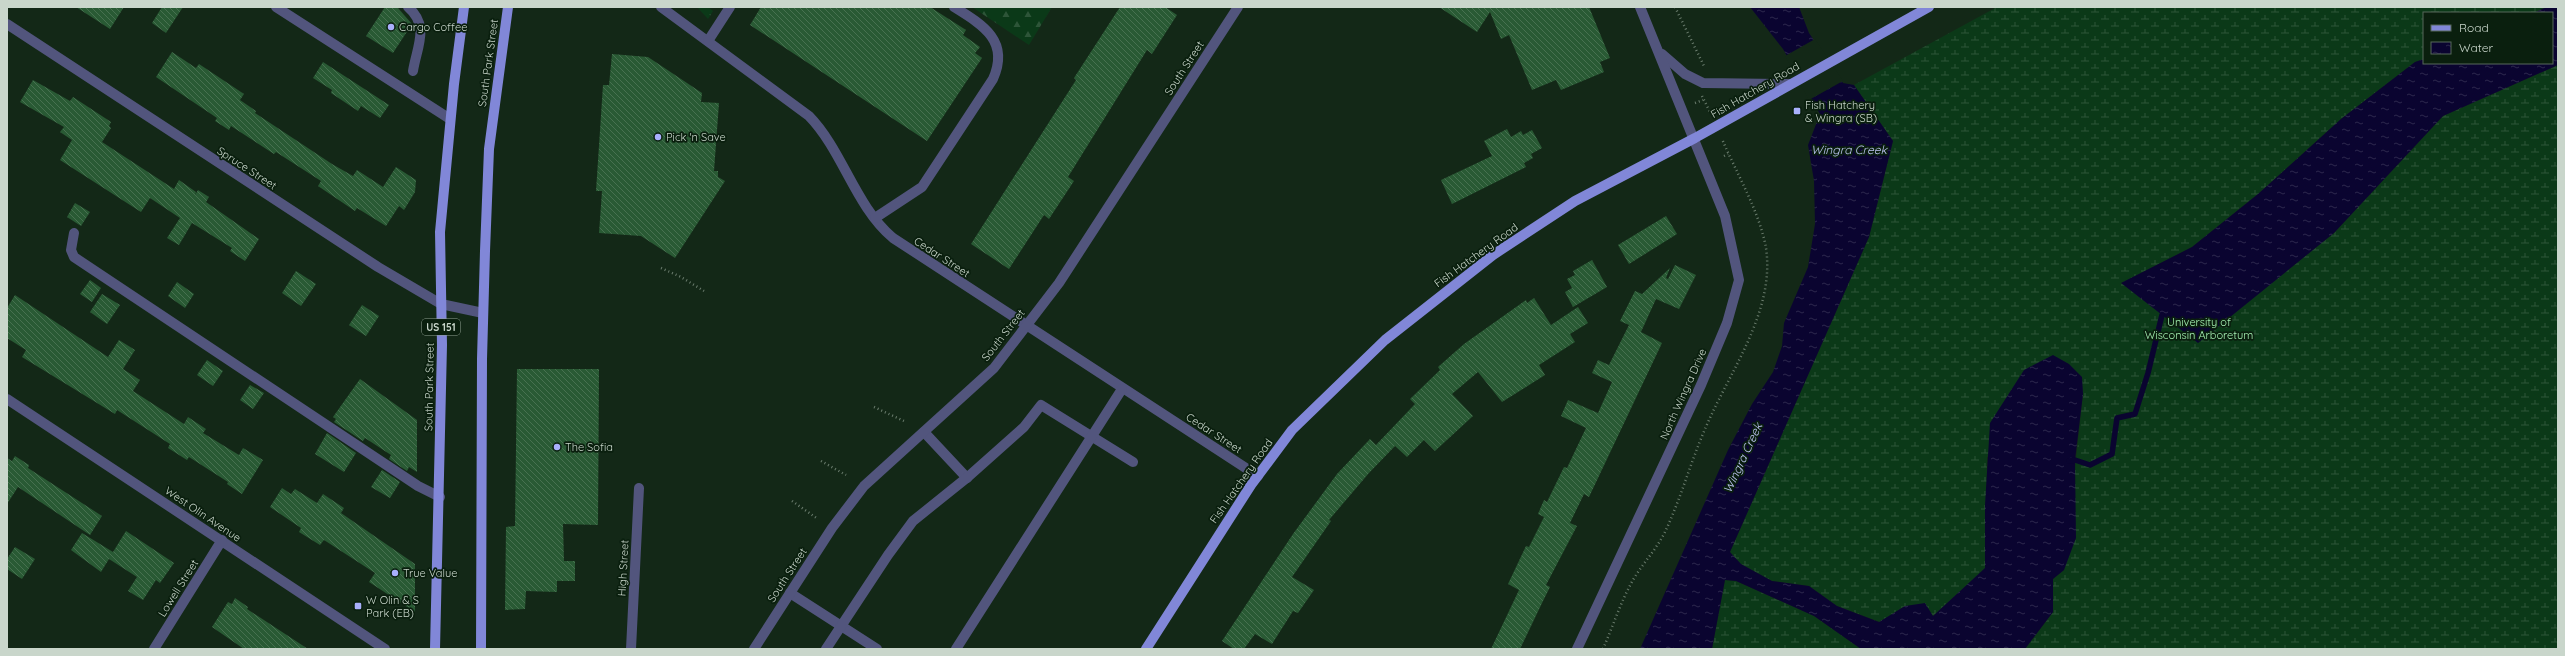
<svg xmlns="http://www.w3.org/2000/svg" width="2565" height="656" font-family="Quicksand,sans-serif">
	<style>
		.grass { fill: url(#grass-tufts) }
		.forest { fill: url(#forest-firs) }
		.wetland { fill: url(#wetland-marsh) }
		.water { fill: url(#water-ripples) }
		.pier { fill: #132817 }
		.lines { fill: none; stroke-linecap: round; stroke-linejoin: round }
		.stream { stroke: #0a0430; stroke-width: 5.5 }
		.building { fill: url(#building-back-hatch) }
		.path { stroke: #6b7d6e; stroke-width: 2.5; stroke-dasharray: 1 3; stroke-linecap: butt }
		.minor { stroke: #52557d; stroke-width: 10 }
		.major { stroke: #8187d8; stroke-width: 10 }
		.poi-dot { fill: #a9b0fc; stroke: #0a1f0e; stroke-width: 1.5 }
		.labels { text-anchor: middle; stroke-width: 3.5; stroke-linejoin: round; paint-order: stroke }
		.shield { fill: #0a1f0e; stroke: #909f92; stroke-width: 1 }
		.shield-label { font-size: 10px; font-weight: bold; fill: #c9d6cb }
		.poi-label { font-size: 11px; fill: #c9d6cb; stroke: #0a1f0e; text-anchor: start }
		.street-label { font-size: 11px; fill: #c9d6cb; stroke: #0a1f0e }
		.park-label { font-size: 11px; fill: #a6f1b3; stroke: #0a1f0e }
		.water-label { font-size: 12px; font-style: italic; fill: #bfc5f5; stroke: #0a1f0e }
	</style>
	<defs>
		<pattern id="grass-tufts" width="24" height="20" patternUnits="userSpaceOnUse"><rect width="24" height="20" fill="#0b3918"/><path d="M3 7l-1-3M5 7V3M7 7l1-3M15 17l-1-3M17 17v-4M19 17l1-3" fill="none" stroke="#2d5538"/></pattern>
		<pattern id="forest-firs" width="22" height="20" patternUnits="userSpaceOnUse"><rect width="22" height="20" fill="#0b3918"/><path d="M5 1l3.5 6h-7zM16 11l3.5 6h-7z" fill="#2d5538"/></pattern>
		<pattern id="wetland-marsh" width="20" height="14" patternUnits="userSpaceOnUse"><rect width="20" height="14" fill="#0b3918"/><path d="M1 5h8M5 5V1M11 12h8M15 12V8" fill="none" stroke="#2d5538"/></pattern>
		<pattern id="water-ripples" width="26" height="14" patternUnits="userSpaceOnUse"><rect width="26" height="14" fill="#0a0430"/><path d="M2 4q2-2 4 0t4 0M15 11q2-2 4 0t4 0" fill="none" stroke="#2c284d"/></pattern>
		<pattern id="building-back-hatch" width="6" height="6" patternUnits="userSpaceOnUse"><rect width="6" height="6" fill="#295a34"/><path d="M-1 5l2 2M0 0l6 6M5-1l2 2" fill="none" stroke="#477150"/></pattern>
	</defs>
	<rect width="100%" height="100%" fill="#132817"/>
	<path class="grass" d="M 697,7 L 708,7 L 713,11 L 708,19 Z"/>
	<path class="forest" d="M 972,7 L 1052,7 L 1029,45 Z"/>
	<g class="wetland">
		<path d="M 1997,7 L 2547,7 L 2533,13 L 2424,13 L 2424,59 L 2415,62 L 2341,119 L 2258,194 L 2192,247 L 2122,283 L 2267,286 L 2334,233 L 2443,116 L 2558,65 L 2558,649 L 2025,649 L 2053,612 L 2053,579 L 2064,570 L 2083,394 L 1987,457 L 1986,568 L 1933,616 L 1905,606 L 1880,622 L 1837,606 L 1809,586 L 1772,581 L 1740,564 L 1730,552 L 1869,237 L 1893,141 L 1854,85 Z"/>
		<path d="M 1725,580 L 1736,581 L 1814,616 L 1861,649 L 1712,649 Z"/>
	</g>
	<g class="water">
		<path d="M 1750,7 L 1799,7 L 1809,33 L 1843,83 L 1854,85 L 1893,141 L 1869,237 L 1730,552 L 1741,564 L 1772,581 L 1809,586 L 1837,606 L 1879,622 L 1905,606 L 1925,603 L 1933,616 L 1985,568 L 1985,505 L 1990,423 L 2024,370 L 2053,355 L 2069,364 L 2082,377 L 2083,394 L 2075,460 L 2076,538 L 2064,570 L 2053,579 L 2053,612 L 2025,649 L 1861,649 L 1814,616 L 1736,581 L 1725,580 L 1712,649 L 1640,649 L 1728,450 L 1752,404 L 1773,372 L 1782,346 L 1784,323 L 1808,267 L 1815,224 L 1814,181 L 1808,145 L 1820,114 L 1783,49 Z"/>
		<path d="M 2547,7 L 2558,7 L 2558,65 L 2443,116 L 2334,233 L 2198,343 L 2121,283 L 2192,247 L 2258,194 L 2341,119 L 2415,62 L 2424,59 L 2424,63 L 2552,63 L 2552,13 L 2533,13 Z"/>
	</g>
	<path class="pier" d="M 1815,39 L 1843,81 L 1809,100 L 1785,56 Z"/>
	<g class="lines">
		<path class="stream" d="M 2069,461 L 2075,460 L 2090,465 L 2112,454 L 2117,418 L 2135,414 L 2148,373 L 2162,315"/>
	</g>
	<g class="building">
		<path d="M 76,7 L 124,7 L 110,29 Z"/>
		<path d="M 162,7 L 183,7 L 166,33 L 152,23 Z"/>
		<path d="M 385,7 L 397,7 L 412,24 L 393,53 L 366,36 Z"/>
		<path d="M 761,7 L 930,7 L 966,30 L 963,35 L 980,47 L 975,53 L 982,58 L 927,141 L 750,25 Z"/>
		<path d="M 1120,7 L 1165,7 L 1177,15 L 1152,54 L 1147,50 L 1068,177 L 1074,181 L 1049,219 L 1044,215 L 1009,269 L 971,244 L 1076,80 L 1074,78 Z"/>
		<path d="M 1439,7 L 1589,7 L 1610,58 L 1600,62 L 1604,72 L 1561,90 L 1556,80 L 1532,90 L 1509,35 L 1501,39 L 1490,12 L 1477,32 Z"/>
		<path d="M 172,52 L 196,68 L 199,64 L 244,94 L 240,100 L 256,111 L 255,113 L 332,164 L 353,176 L 357,170 L 383,187 L 396,167 L 416,180 L 415,192 L 404,210 L 399,206 L 386,226 L 357,208 L 355,211 L 318,186 L 321,181 L 276,152 L 274,154 L 231,126 L 229,130 L 215,121 L 217,118 L 156,77 Z"/>
		<path d="M 612,54 L 648,57 L 702,93 L 701,102 L 719,103 L 714,171 L 718,171 L 718,177 L 725,181 L 675,258 L 641,236 L 599,233 L 602,191 L 596,191 L 603,85 L 609,85 Z"/>
		<path d="M 323,62 L 389,105 L 380,118 L 361,106 L 358,111 L 331,93 L 332,90 L 313,78 Z"/>
		<path d="M 33,80 L 70,101 L 73,97 L 111,122 L 109,126 L 111,128 L 102,142 L 174,189 L 179,180 L 196,192 L 195,195 L 198,190 L 209,197 L 206,202 L 259,239 L 245,261 L 230,251 L 232,248 L 192,223 L 179,245 L 167,238 L 180,218 L 150,198 L 141,212 L 60,160 L 72,140 L 60,132 L 64,127 L 20,102 Z"/>
		<path d="M 1507,129 L 1511,137 L 1521,131 L 1523,135 L 1532,130 L 1542,148 L 1531,154 L 1533,158 L 1524,163 L 1526,167 L 1452,204 L 1441,180 L 1492,156 L 1484,141 Z"/>
		<path d="M 75,203 L 90,212 L 81,226 L 67,217 Z"/>
		<path d="M 1666,216 L 1677,234 L 1629,264 L 1618,245 Z"/>
		<path d="M 1592,260 L 1607,287 L 1573,307 L 1565,292 L 1572,288 L 1567,279 L 1575,275 L 1573,271 Z"/>
		<path d="M 1675,265 L 1696,275 L 1679,309 L 1656,299 L 1641,332 L 1662,343 L 1589,497 L 1584,494 L 1570,523 L 1577,526 L 1546,585 L 1550,587 L 1543,601 L 1520,649 L 1491,649 L 1519,590 L 1508,584 L 1526,546 L 1529,547 L 1544,517 L 1538,514 L 1544,500 L 1547,502 L 1564,467 L 1567,468 L 1586,428 L 1561,416 L 1568,400 L 1598,413 L 1612,382 L 1592,373 L 1598,360 L 1609,365 L 1629,325 L 1620,321 L 1635,291 L 1642,294 L 1670,268 L 1666,278 L 1668,279 Z"/>
		<path d="M 296,271 L 316,284 L 301,306 L 282,293 Z"/>
		<path d="M 90,280 L 101,288 L 92,302 L 80,294 Z"/>
		<path d="M 177,282 L 194,294 L 185,308 L 168,296 Z"/>
		<path d="M 102,294 L 120,305 L 107,324 L 90,312 Z"/>
		<path d="M 15,295 L 108,357 L 119,340 L 135,350 L 123,369 L 140,380 L 133,391 L 184,424 L 188,417 L 206,429 L 203,433 L 239,455 L 243,448 L 263,460 L 242,494 L 227,484 L 228,482 L 189,457 L 187,460 L 168,448 L 170,444 L 117,410 L 115,414 L 22,357 L 26,350 L 7,338 L 7,308 Z"/>
		<path d="M 1534,298 L 1551,325 L 1578,307 L 1588,323 L 1570,334 L 1575,342 L 1539,365 L 1545,375 L 1502,402 L 1478,372 L 1452,394 L 1473,416 L 1435,451 L 1424,440 L 1407,457 L 1395,446 L 1369,473 L 1329,520 L 1331,521 L 1292,577 L 1314,590 L 1298,613 L 1293,611 L 1272,644 L 1255,634 L 1244,649 L 1234,649 L 1222,641 L 1293,534 L 1337,474 L 1370,439 L 1376,445 L 1415,404 L 1410,399 L 1440,370 L 1438,367 L 1464,344 L 1526,300 L 1527,303 Z"/>
		<path d="M 362,305 L 379,316 L 366,336 L 349,325 Z"/>
		<path d="M 207,360 L 223,371 L 213,386 L 197,375 Z"/>
		<path d="M 517,369 L 599,369 L 598,525 L 563,524 L 564,561 L 575,561 L 575,581 L 557,581 L 557,592 L 526,591 L 525,609 L 505,610 L 506,527 L 515,526 Z"/>
		<path d="M 360,379 L 417,420 L 417,472 L 409,467 L 407,471 L 389,459 L 391,455 L 365,438 L 363,441 L 334,422 L 336,419 L 333,417 Z"/>
		<path d="M 250,385 L 264,393 L 253,409 L 240,400 Z"/>
		<path d="M 327,433 L 356,453 L 344,472 L 315,454 Z"/>
		<path d="M 15,456 L 29,465 L 28,468 L 102,516 L 90,535 L 18,487 L 7,504 L 7,458 L 12,461 Z"/>
		<path d="M 382,470 L 400,482 L 390,498 L 371,487 Z"/>
		<path d="M 282,488 L 291,494 L 295,489 L 317,503 L 323,494 L 344,508 L 341,513 L 415,564 L 415,612 L 369,582 L 375,573 L 324,540 L 320,545 L 299,532 L 301,528 L 270,507 Z"/>
		<path d="M 126,531 L 174,563 L 160,583 L 156,580 L 143,600 L 128,591 L 137,577 L 109,559 L 101,572 L 71,550 L 82,533 L 113,552 Z"/>
		<path d="M 15,547 L 35,559 L 22,579 L 7,569 L 7,559 Z"/>
		<path d="M 235,598 L 248,607 L 247,609 L 308,649 L 244,649 L 212,627 L 228,602 L 232,604 Z"/>
	</g>
	<g class="lines">
		<g class="path">
			<path d="M 1675,7 L 1705,68"/>
			<path d="M 1702,96 L 1711,114"/>
			<path d="M 1695,103 L 1703,100"/>
			<path d="M 1724,156 L 1728,154"/>
			<path d="M 661,268 L 681,277 L 704,291"/>
			<path d="M 874,407 L 904,421"/>
			<path d="M 821,461 L 846,475"/>
			<path d="M 792,501 L 818,519"/>
			<path d="M 1603,649 C 1613,626 1621,601 1633,580 C 1643,563 1656,550 1665,532 C 1682,496 1692,457 1709,420 C 1733,367 1775,309 1766,248 C 1760,213 1736,172 1722,139"/>
		</g>
		<g class="minor">
			<path d="M 276,7 L 450,119"/>
			<path d="M 408,7 C 430,26 417,46 413,71"/>
			<path d="M 661,7 L 809,116 C 843,151 855,206 893,238 L 1258,476"/>
			<path d="M 7,24 L 378,267 L 441,304 L 483,313"/>
			<path d="M 708,41 L 730,7"/>
			<path d="M 1662,54 L 1685,74 L 1703,83 L 1790,84"/>
			<path d="M 875,218 L 922,187 L 993,79 C 1010,41 983,25 954,7"/>
			<path d="M 74,233 L 71,250 L 74,257 L 418,486 L 440,497"/>
			<path d="M 7,399 L 385,649"/>
			<path d="M 924,432 L 967,478"/>
			<path d="M 790,593 L 877,649"/>
			<path d="M 154,649 L 222,540"/>
			<path d="M 631,649 L 639,488"/>
			<path d="M 754,649 L 832,528 L 864,486 L 994,368 L 1059,283 L 1238,7"/>
			<path d="M 826,649 L 888,555 L 913,521 L 969,476 L 1024,427 L 1041,405 L 1133,462"/>
			<path d="M 956,649 L 1122,389"/>
			<path d="M 1577,649 L 1701,385 L 1727,323 L 1739,280 L 1725,216 L 1640,7"/>
		</g>
		<g class="major">
			<path d="M 435,649 L 442,345 L 440,232 L 454,84 L 464,7"/>
			<path d="M 481,649 L 482,359 L 485,251 L 489,149 L 508,7"/>
			<path d="M 1146,649 L 1251,485 L 1292,430 L 1385,340 L 1493,255 L 1575,201 L 1695,138 L 1929,7"/>
		</g>
	</g>
	<g class="poi-dot">
		<circle cx="391" cy="27" r="4"/>
		<rect x="1793" y="107" width="8" height="8" rx="2"/>
		<circle cx="658" cy="137" r="4"/>
		<circle cx="557" cy="447" r="4"/>
		<circle cx="395" cy="573" r="4"/>
		<rect x="354" y="602" width="8" height="8" rx="2"/>
	</g>
	<g class="labels">
		<rect class="shield" x="422" y="319" width="38" height="16" rx="3"/>
		<g class="shield-label">
			<text x="441" y="331">US 151</text>
		</g>
		<g class="poi-label">
			<text x="399" y="31">Cargo Coffee</text>
			<text x="1805" y="109">Fish Hatchery<tspan x="1805" dy="13">&amp; Wingra (SB)</tspan></text>
			<text x="666" y="141">Pick 'n Save</text>
			<text x="565" y="451">The Sofia</text>
			<text x="403" y="577">True Value</text>
			<text x="366" y="604">W Olin &amp; S<tspan x="366" dy="13">Park (EB)</tspan></text>
		</g>
		<g class="street-label">
			<text transform="translate(488 63) rotate(-82)" y="4">South Park Street</text>
			<text transform="translate(1184 68) rotate(-57)" y="4">South Street</text>
			<text transform="translate(1755 90) rotate(-30)" y="4">Fish Hatchery Road</text>
			<text transform="translate(247 168) rotate(33)" y="4">Spruce Street</text>
			<text transform="translate(1476 255) rotate(-36)" y="4">Fish Hatchery Road</text>
			<text transform="translate(942 257) rotate(33)" y="4">Cedar Street</text>
			<text transform="translate(1003 335) rotate(-52)" y="4">South Street</text>
			<text transform="translate(429 387) rotate(-89)" y="4">South Park Street</text>
			<text transform="translate(1683 394) rotate(-66)" y="4">North Wingra Drive</text>
			<text transform="translate(1214 433) rotate(33)" y="4">Cedar Street</text>
			<text transform="translate(1241 481) rotate(-55)" y="4">Fish Hatchery Road</text>
			<text transform="translate(203 514) rotate(34)" y="4">West Olin Avenue</text>
			<text transform="translate(623 568) rotate(-87)" y="4">High Street</text>
			<text transform="translate(787 575) rotate(-57)" y="4">South Street</text>
			<text transform="translate(178 588) rotate(-58)" y="4">Lowell Street</text>
		</g>
		<g class="park-label">
			<text x="2199" y="326">University of<tspan x="2199" dy="13">Wisconsin Arboretum</tspan></text>
		</g>
		<g class="water-label">
			<text x="1849" y="154">Wingra Creek</text>
			<text transform="translate(1743 458) rotate(-65)" y="4">Wingra Creek</text>
		</g>
	</g>
	<rect width="2565" height="656" fill="none" stroke="#c9d6cb" stroke-width="16"/>
	<rect x="2423" y="12" width="130" height="52" fill="#0a1f0e" stroke="#56685a"/>
	<rect x="2431" y="25" width="20" height="6" fill="#8187d8" stroke="#56685a"/>
	<text x="2459" y="32" font-size="12" fill="#c9d6cb">Road</text>
	<rect x="2431" y="42" width="20" height="12" fill="url(#water-ripples)" stroke="#56685a"/>
	<text x="2459" y="52" font-size="12" fill="#c9d6cb">Water</text>
</svg>
